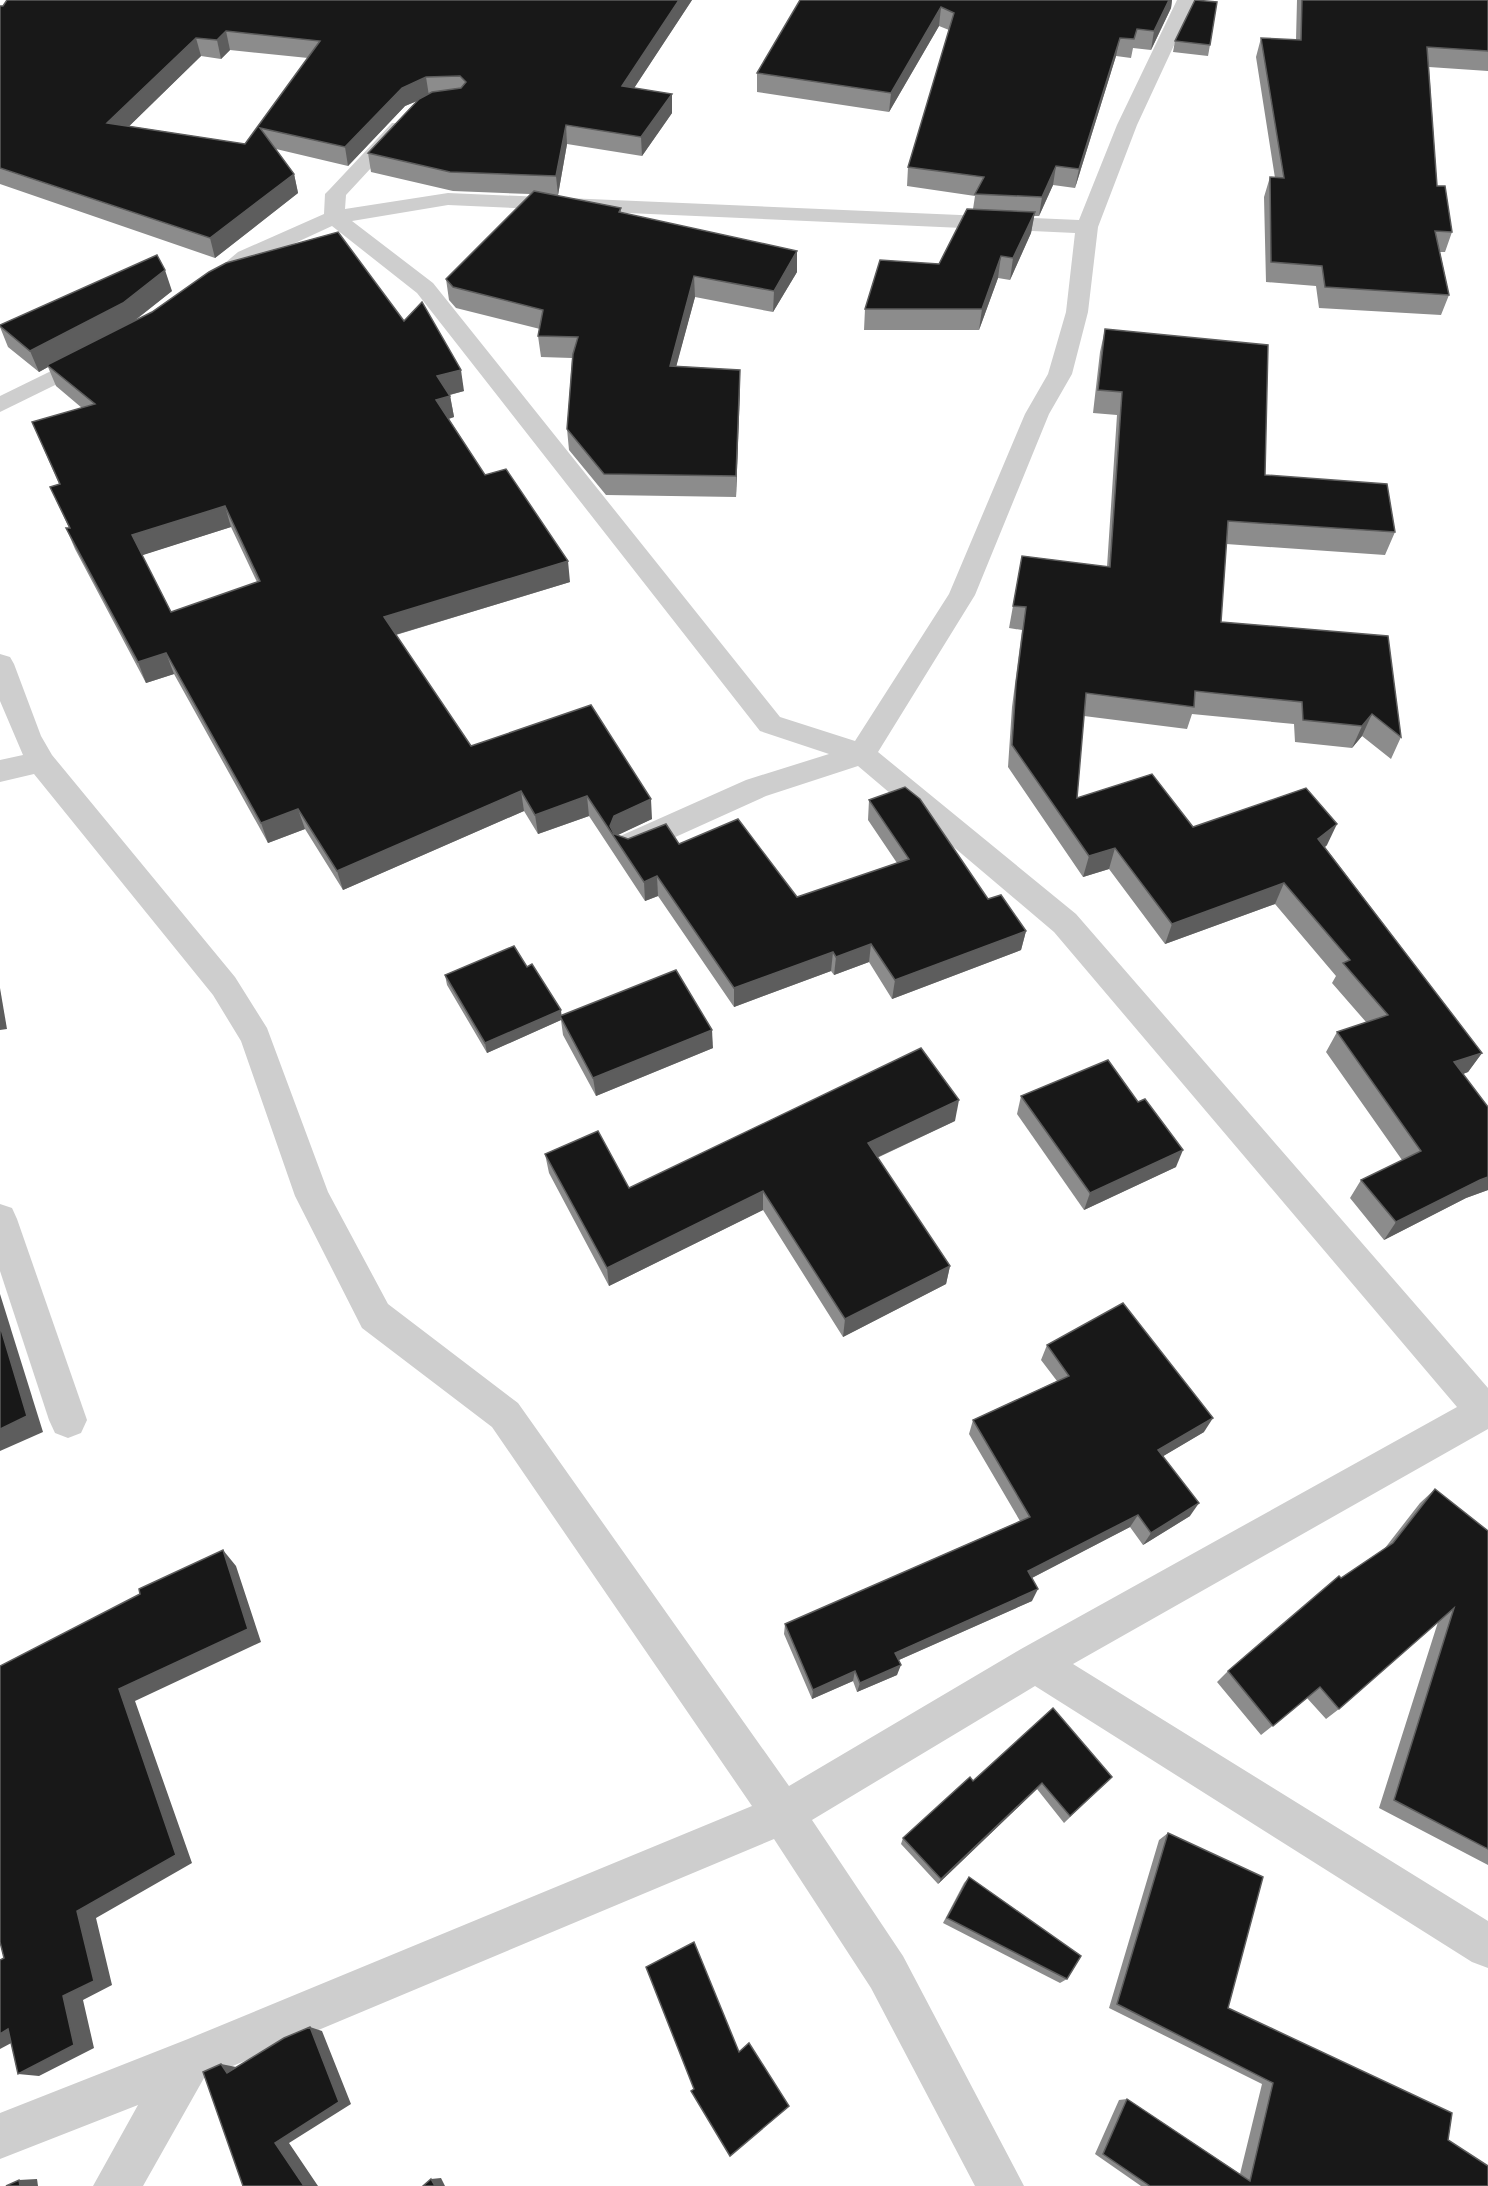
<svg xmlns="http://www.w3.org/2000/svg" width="1488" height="2186" font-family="'Golos Text',sans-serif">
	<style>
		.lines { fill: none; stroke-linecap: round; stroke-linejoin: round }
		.minor { fill: #cecece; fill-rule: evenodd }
		.wall { fill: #8c8c8c; fill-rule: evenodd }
		.shaded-wall { fill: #5d5d5d }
		.building { fill: #181818; stroke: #5d5d5d; stroke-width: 1.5; fill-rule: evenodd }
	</style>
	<rect width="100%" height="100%" fill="#fff"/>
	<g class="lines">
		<g class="minor">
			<path d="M 1177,0 L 1195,0 L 1137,125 L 1098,227 L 1088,312 L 1072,374 L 1049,414 L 975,595 L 878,752 L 1076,914 L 1488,1388 L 1488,1429 L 1073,1664 L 1488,1921 L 1488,1968 L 1472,1962 L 1035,1686 L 812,1820 L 903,1956 L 1024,2186 L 975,2186 L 871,1988 L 774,1839 L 204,2078 L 143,2186 L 93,2186 L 138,2105 L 0,2159 L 0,2113 L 188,2039 L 752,1806 L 492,1427 L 362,1328 L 295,1196 L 241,1041 L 213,995 L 34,774 L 0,782 L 0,760 L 23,755 L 0,701 L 0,654 L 10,657 L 14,664 L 41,736 L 52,755 L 235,977 L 267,1028 L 328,1192 L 388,1304 L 518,1403 L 789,1786 L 1021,1649 L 1457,1407 L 1054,932 L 858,766 L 766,796 L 640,853 L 629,856 L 618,853 L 614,845 L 618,837 L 746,780 L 829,754 L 760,731 L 417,293 L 332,226 L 254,262 L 218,290 L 202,290 L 199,285 L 238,252 L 324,214 L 325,194 L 329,190 L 392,123 L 406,123 L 409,127 L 346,195 L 345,209 L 448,193 L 1079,220 L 1117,125 ZM 448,205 L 1075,233 L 1066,312 L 1048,374 L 1025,414 L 949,594 L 855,741 L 780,717 L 433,283 L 352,221 Z"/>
			<path d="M 92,351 L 100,353 L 104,358 L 100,363 L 0,412 L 0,396 Z"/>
			<path d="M 0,1204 L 12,1208 L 17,1219 L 87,1420 L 81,1433 L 68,1438 L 55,1433 L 49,1420 L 0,1271 Z"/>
		</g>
	</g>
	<g class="wall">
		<path d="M 692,0 L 634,88 L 672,113 L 642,156 L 567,144 L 558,195 L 555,195 L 621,208 L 621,212 L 797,272 L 773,312 L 695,297 L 676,366 L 740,370 L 736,497 L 606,495 L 569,450 L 567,429 L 572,358 L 541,357 L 538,336 L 540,329 L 456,308 L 449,300 L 446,279 L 530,194 L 453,191 L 371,172 L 368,153 L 417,101 L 405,106 L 348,166 L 276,149 L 294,174 L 298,193 L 215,258 L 0,184 L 0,6 ZM 230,50 L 308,58 L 245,144 L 129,126 L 201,56 L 221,59 Z"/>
		<path d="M 800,0 L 1172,0 L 1171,8 L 1151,50 L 1133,48 L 1131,58 L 1116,56 L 1075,188 L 1053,185 L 1039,216 L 1034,216 L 1031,233 L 1010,280 L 998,278 L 979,330 L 864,330 L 865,309 L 939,264 L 973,209 L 975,196 L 907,186 L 908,167 L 949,30 L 939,26 L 889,112 L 757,92 L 757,73 Z"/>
		<path d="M 1297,0 L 1488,0 L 1488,71 L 1429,67 L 1437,186 L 1452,232 L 1445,252 L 1440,252 L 1449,295 L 1441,315 L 1319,308 L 1316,286 L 1266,282 L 1264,197 L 1270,177 L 1275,178 L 1256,57 L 1261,38 L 1296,40 Z"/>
		<path d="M 1175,41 L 1210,45 L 1208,56 L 1173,52 Z"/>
		<path d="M 172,291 L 133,322 L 404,321 L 464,391 L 450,395 L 454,417 L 449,419 L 485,475 L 570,582 L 396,635 L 471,746 L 652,819 L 617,835 L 628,839 L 679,844 L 797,897 L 897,863 L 868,820 L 869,800 L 1026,931 L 1021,950 L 892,999 L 869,962 L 834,975 L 831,971 L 734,1007 L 658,896 L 645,901 L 589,816 L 538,834 L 524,811 L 343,890 L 305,829 L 268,843 L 174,674 L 146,683 L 75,549 L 66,528 L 69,528 L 50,487 L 59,484 L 32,422 L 82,408 L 56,386 L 48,367 L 39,372 L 8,347 L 0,327 L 0,325 ZM 231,527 L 257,582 L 171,612 L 142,555 Z"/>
		<path d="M 1105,329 L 1265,475 L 1395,532 L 1385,555 L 1226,544 L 1221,622 L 1388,636 L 1401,737 L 1391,759 L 1362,736 L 1352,748 L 1295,742 L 1294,724 L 1192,714 L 1187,729 L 1084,716 L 1077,798 L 1193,827 L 1327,845 L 1325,847 L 1482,1053 L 1468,1072 L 1463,1074 L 1488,1107 L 1488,1190 L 1466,1198 L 1384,1240 L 1350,1198 L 1361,1180 L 1402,1160 L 1326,1052 L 1337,1032 L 1366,1022 L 1332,983 L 1336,976 L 1275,904 L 1165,944 L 1109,869 L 1083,877 L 1008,767 L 1012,707 L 1022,630 L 1009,628 L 1022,556 L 1107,567 L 1117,415 L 1093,413 L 1100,352 Z"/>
		<path d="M 527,967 L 562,1016 L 713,1048 L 596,1096 L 563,1035 L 561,1020 L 487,1053 L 447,985 L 445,975 Z"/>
		<path d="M 1021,1096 L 1176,1167 L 1084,1210 L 1017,1114 Z"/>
		<path d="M 955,1121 L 877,1158 L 950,1266 L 946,1284 L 843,1337 L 763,1210 L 609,1286 L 549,1173 L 545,1154 L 629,1188 Z"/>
		<path d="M 1047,1345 L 1204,1432 L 1163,1456 L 1190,1516 L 1143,1545 L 1130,1527 L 1032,1578 L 1032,1601 L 899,1660 L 897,1675 L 857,1692 L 853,1681 L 812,1699 L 784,1634 L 785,1624 L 1020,1521 L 969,1434 L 973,1420 L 1057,1381 L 1041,1360 Z"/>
		<path d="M 1435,1489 L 1488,1531 L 1488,1865 L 1379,1808 L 1438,1622 L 1339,1709 L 1326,1719 L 1307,1698 L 1261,1735 L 1217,1682 L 1228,1671 L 1385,1548 L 1420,1503 Z"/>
		<path d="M 1112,1777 L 1064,1823 L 1037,1789 L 938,1884 L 901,1844 L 903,1838 L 973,1781 Z"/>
		<path d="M 1168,1833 L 1228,2008 L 1448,2140 L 1488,2186 L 1141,2186 L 1095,2154 L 1119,2100 L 1127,2099 L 1240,2174 L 1262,2084 L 1109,2008 L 1159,1840 Z"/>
		<path d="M 969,1877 L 1067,1979 L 1060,1983 L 943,1923 L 964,1883 Z"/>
	</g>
	<g class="shaded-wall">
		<path d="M 679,0 L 692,0 L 623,105 L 622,86 Z"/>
		<path d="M 1169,0 L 1172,0 L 1171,8 L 1151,50 L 1154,31 Z"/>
		<path d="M 941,7 L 939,26 L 889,112 L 891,93 Z"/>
		<path d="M 226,31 L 230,50 L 221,59 L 217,40 Z"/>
		<path d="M 196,38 L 201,56 L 113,142 L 107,123 Z"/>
		<path d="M 1120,38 L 1116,56 L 1075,188 L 1079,169 Z"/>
		<path d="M 426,77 L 429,96 L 405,106 L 348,166 L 345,147 L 402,88 Z"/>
		<path d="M 672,94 L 672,113 L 642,156 L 641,137 Z"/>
		<path d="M 566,125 L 567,144 L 558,195 L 556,176 Z"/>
		<path d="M 1056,166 L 1053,185 L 1039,216 L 1042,197 Z"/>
		<path d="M 294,174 L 298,193 L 215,258 L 210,238 Z"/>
		<path d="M 1035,212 L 1031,233 L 1010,280 L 1013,258 Z"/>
		<path d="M 797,251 L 797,272 L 773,312 L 774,291 Z"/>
		<path d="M 1001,256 L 998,278 L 979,330 L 982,309 Z"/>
		<path d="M 165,270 L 172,291 L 130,324 L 47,365 L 48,367 L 39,372 L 30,351 Z"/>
		<path d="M 694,276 L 695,297 L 671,386 L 670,366 Z"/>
		<path d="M 461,370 L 464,391 L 441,397 L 437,376 Z"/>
		<path d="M 740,370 L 740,391 L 736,497 L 736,476 Z"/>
		<path d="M 450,396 L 454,417 L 440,421 L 436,400 Z"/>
		<path d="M 225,506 L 231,527 L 140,556 L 132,535 Z"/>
		<path d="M 568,561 L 570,582 L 388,637 L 384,617 Z"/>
		<path d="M 166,653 L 174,674 L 146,683 L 138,662 Z"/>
		<path d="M 1372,714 L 1362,736 L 1352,748 L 1362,726 Z"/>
		<path d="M 521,791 L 524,811 L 343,890 L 337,871 Z"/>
		<path d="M 587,796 L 589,816 L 538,834 L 535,815 Z"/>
		<path d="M 651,799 L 652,819 L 616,836 L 615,838 L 610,826 L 614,816 Z"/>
		<path d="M 298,809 L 305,829 L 268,843 L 261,823 Z"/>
		<path d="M 1337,824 L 1327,845 L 1309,861 L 1318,839 Z"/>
		<path d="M 1115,848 L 1109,869 L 1083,877 L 1089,856 Z"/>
		<path d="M 657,876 L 658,896 L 645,901 L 644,882 Z"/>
		<path d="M 1284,883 L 1275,904 L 1165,944 L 1172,924 Z"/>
		<path d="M 1026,931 L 1021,950 L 892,999 L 895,980 Z"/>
		<path d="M 871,944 L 869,962 L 834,975 L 836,957 Z"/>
		<path d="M 833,952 L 831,971 L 734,1007 L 734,988 Z"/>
		<path d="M 0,988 L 7,1029 L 0,1030 Z"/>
		<path d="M 561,1010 L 562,1020 L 560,1016 L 561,1020 L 487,1053 L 485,1043 Z"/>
		<path d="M 712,1030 L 713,1048 L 596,1096 L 593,1078 Z"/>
		<path d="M 1482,1053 L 1468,1072 L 1442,1082 L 1454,1062 Z"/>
		<path d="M 959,1100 L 955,1121 L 865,1163 L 868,1143 Z"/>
		<path d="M 1183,1150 L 1176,1167 L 1084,1210 L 1090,1193 Z"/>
		<path d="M 1488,1177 L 1488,1190 L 1466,1198 L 1384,1240 L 1396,1222 L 1480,1180 Z"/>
		<path d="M 763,1191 L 763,1210 L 609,1286 L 607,1268 Z"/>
		<path d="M 950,1266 L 946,1284 L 843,1337 L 845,1319 Z"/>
		<path d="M 0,1294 L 43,1432 L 0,1451 Z"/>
		<path d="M 1213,1418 L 1204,1432 L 1150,1464 L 1158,1450 Z"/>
		<path d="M 1199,1503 L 1190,1516 L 1143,1545 L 1151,1533 Z"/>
		<path d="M 1138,1515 L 1130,1527 L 1022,1583 L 1028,1571 Z"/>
		<path d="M 223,1550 L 236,1566 L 261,1642 L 135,1701 L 192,1863 L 96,1918 L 112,1985 L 83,2000 L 94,2048 L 39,2076 L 18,2074 L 63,1996 L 77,1911 L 119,1689 Z"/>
		<path d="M 1038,1589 L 1032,1601 L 892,1663 L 895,1653 Z"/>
		<path d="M 901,1665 L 897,1675 L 857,1692 L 860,1683 Z"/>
		<path d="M 855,1671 L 853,1681 L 812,1699 L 813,1690 Z"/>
		<path d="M 1042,1783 L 1037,1789 L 938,1884 L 941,1879 Z"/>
		<path d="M 310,2027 L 322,2031 L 351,2104 L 289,2143 L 318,2186 L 304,2186 L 275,2143 Z"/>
		<path d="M 8,2029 L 30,2033 L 0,2049 L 0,2034 Z"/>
		<path d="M 221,2064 L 236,2067 L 227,2073 Z"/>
		<path d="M 441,2178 L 445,2186 L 435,2186 L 431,2179 Z"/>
		<path d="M 37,2179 L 38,2186 L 20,2186 L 19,2180 Z"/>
	</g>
	<g class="building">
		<path d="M 7,0 L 679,0 L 622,86 L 672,94 L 641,137 L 566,125 L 556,176 L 450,172 L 368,153 L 419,99 L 432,92 L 461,88 L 466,82 L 460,76 L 426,77 L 402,88 L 345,147 L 260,128 L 294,174 L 210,238 L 0,168 L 0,6 L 3,6 ZM 226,31 L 320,41 L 245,144 L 107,123 L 196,38 L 217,40 Z"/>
		<path d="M 800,0 L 1169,0 L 1154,31 L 1137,29 L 1134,39 L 1120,38 L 1079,169 L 1056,166 L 1042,197 L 975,194 L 984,177 L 908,167 L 954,13 L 941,7 L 891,93 L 757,73 Z"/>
		<path d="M 1195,0 L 1217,2 L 1210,45 L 1175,41 Z"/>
		<path d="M 1302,0 L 1488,0 L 1488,51 L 1427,47 L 1437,186 L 1445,186 L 1452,232 L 1435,231 L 1449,295 L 1325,287 L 1322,266 L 1271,262 L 1270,177 L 1284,178 L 1261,38 L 1301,40 Z"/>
		<path d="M 534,191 L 621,208 L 619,212 L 797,251 L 774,291 L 694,276 L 670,366 L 740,370 L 736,476 L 604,474 L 567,429 L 573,354 L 578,337 L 538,336 L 543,310 L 453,287 L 446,279 Z"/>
		<path d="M 967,209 L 1035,212 L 1013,258 L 1001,256 L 982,309 L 865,309 L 880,260 L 939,264 Z"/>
		<path d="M 338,232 L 404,321 L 422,302 L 461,370 L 437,376 L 450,396 L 436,400 L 485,475 L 506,469 L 568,561 L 384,617 L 471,746 L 591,705 L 651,799 L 614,816 L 610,826 L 614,834 L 628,839 L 666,824 L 679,844 L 738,819 L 797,897 L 909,859 L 869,800 L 905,787 L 920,799 L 988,899 L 1001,895 L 1026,931 L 895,980 L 871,944 L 836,957 L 833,952 L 734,988 L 657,876 L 644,882 L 587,796 L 535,815 L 521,791 L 337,871 L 298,809 L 261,823 L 166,653 L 138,662 L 66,528 L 70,528 L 50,487 L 60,484 L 32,422 L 95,404 L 47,365 L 152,312 L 209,272 L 226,263 ZM 225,506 L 260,581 L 171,612 L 132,535 Z"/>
		<path d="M 157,255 L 165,270 L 123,303 L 30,351 L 0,326 L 0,325 Z"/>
		<path d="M 1105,329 L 1268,345 L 1265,475 L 1387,484 L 1395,532 L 1228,521 L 1221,622 L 1388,636 L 1401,737 L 1372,714 L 1362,726 L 1303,720 L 1302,702 L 1195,691 L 1194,707 L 1086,693 L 1077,798 L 1152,774 L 1193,827 L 1306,788 L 1337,824 L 1318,839 L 1482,1053 L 1454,1062 L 1488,1107 L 1488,1177 L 1480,1180 L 1396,1222 L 1361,1180 L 1421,1151 L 1337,1032 L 1388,1015 L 1343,963 L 1350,960 L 1284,883 L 1172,924 L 1115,848 L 1089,856 L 1012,745 L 1016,684 L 1026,607 L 1013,606 L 1022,556 L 1110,567 L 1122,392 L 1098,390 Z"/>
		<path d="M 514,946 L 527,967 L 532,964 L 561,1010 L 485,1043 L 445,975 Z"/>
		<path d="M 676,970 L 712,1030 L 593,1078 L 560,1016 Z"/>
		<path d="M 921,1048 L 959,1100 L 868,1143 L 950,1266 L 845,1319 L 763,1191 L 607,1268 L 545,1154 L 598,1131 L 629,1188 Z"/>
		<path d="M 1108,1060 L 1138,1102 L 1145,1099 L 1183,1150 L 1090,1193 L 1021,1096 Z"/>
		<path d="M 1123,1303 L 1213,1418 L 1158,1450 L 1199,1503 L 1151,1533 L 1138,1515 L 1028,1571 L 1038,1589 L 895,1653 L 901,1665 L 860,1683 L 855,1671 L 813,1690 L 785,1624 L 1030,1517 L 973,1420 L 1069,1376 L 1047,1345 Z"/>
		<path d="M 0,1326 L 27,1416 L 0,1429 Z"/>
		<path d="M 1435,1489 L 1488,1531 L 1488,1849 L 1394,1800 L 1454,1608 L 1339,1709 L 1320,1687 L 1273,1726 L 1228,1671 L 1339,1576 L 1341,1578 L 1393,1543 Z"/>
		<path d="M 223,1550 L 248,1629 L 119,1689 L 176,1855 L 77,1911 L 94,1981 L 63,1996 L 74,2045 L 18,2074 L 8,2029 L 0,2034 L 0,1960 L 4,1958 L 0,1942 L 0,1666 L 140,1594 L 139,1589 Z"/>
		<path d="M 1053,1708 L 1112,1777 L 1070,1816 L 1042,1783 L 941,1879 L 903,1838 L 970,1777 L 973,1781 Z"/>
		<path d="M 1168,1833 L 1263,1877 L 1228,2008 L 1452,2113 L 1448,2140 L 1488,2166 L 1488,2186 L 1150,2186 L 1103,2154 L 1127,2099 L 1250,2181 L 1273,2083 L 1117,2004 Z"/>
		<path d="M 969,1877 L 1081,1956 L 1067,1979 L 947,1918 Z"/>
		<path d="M 694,1942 L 739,2052 L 749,2043 L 789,2106 L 730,2156 L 691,2091 L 694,2089 L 646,1967 Z"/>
		<path d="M 310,2027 L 339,2102 L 275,2143 L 304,2186 L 243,2186 L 203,2072 L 221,2064 L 227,2073 L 284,2038 Z"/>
		<path d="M 431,2179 L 435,2186 L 423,2186 Z"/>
		<path d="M 19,2180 L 20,2186 L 6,2186 Z"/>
	</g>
</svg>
